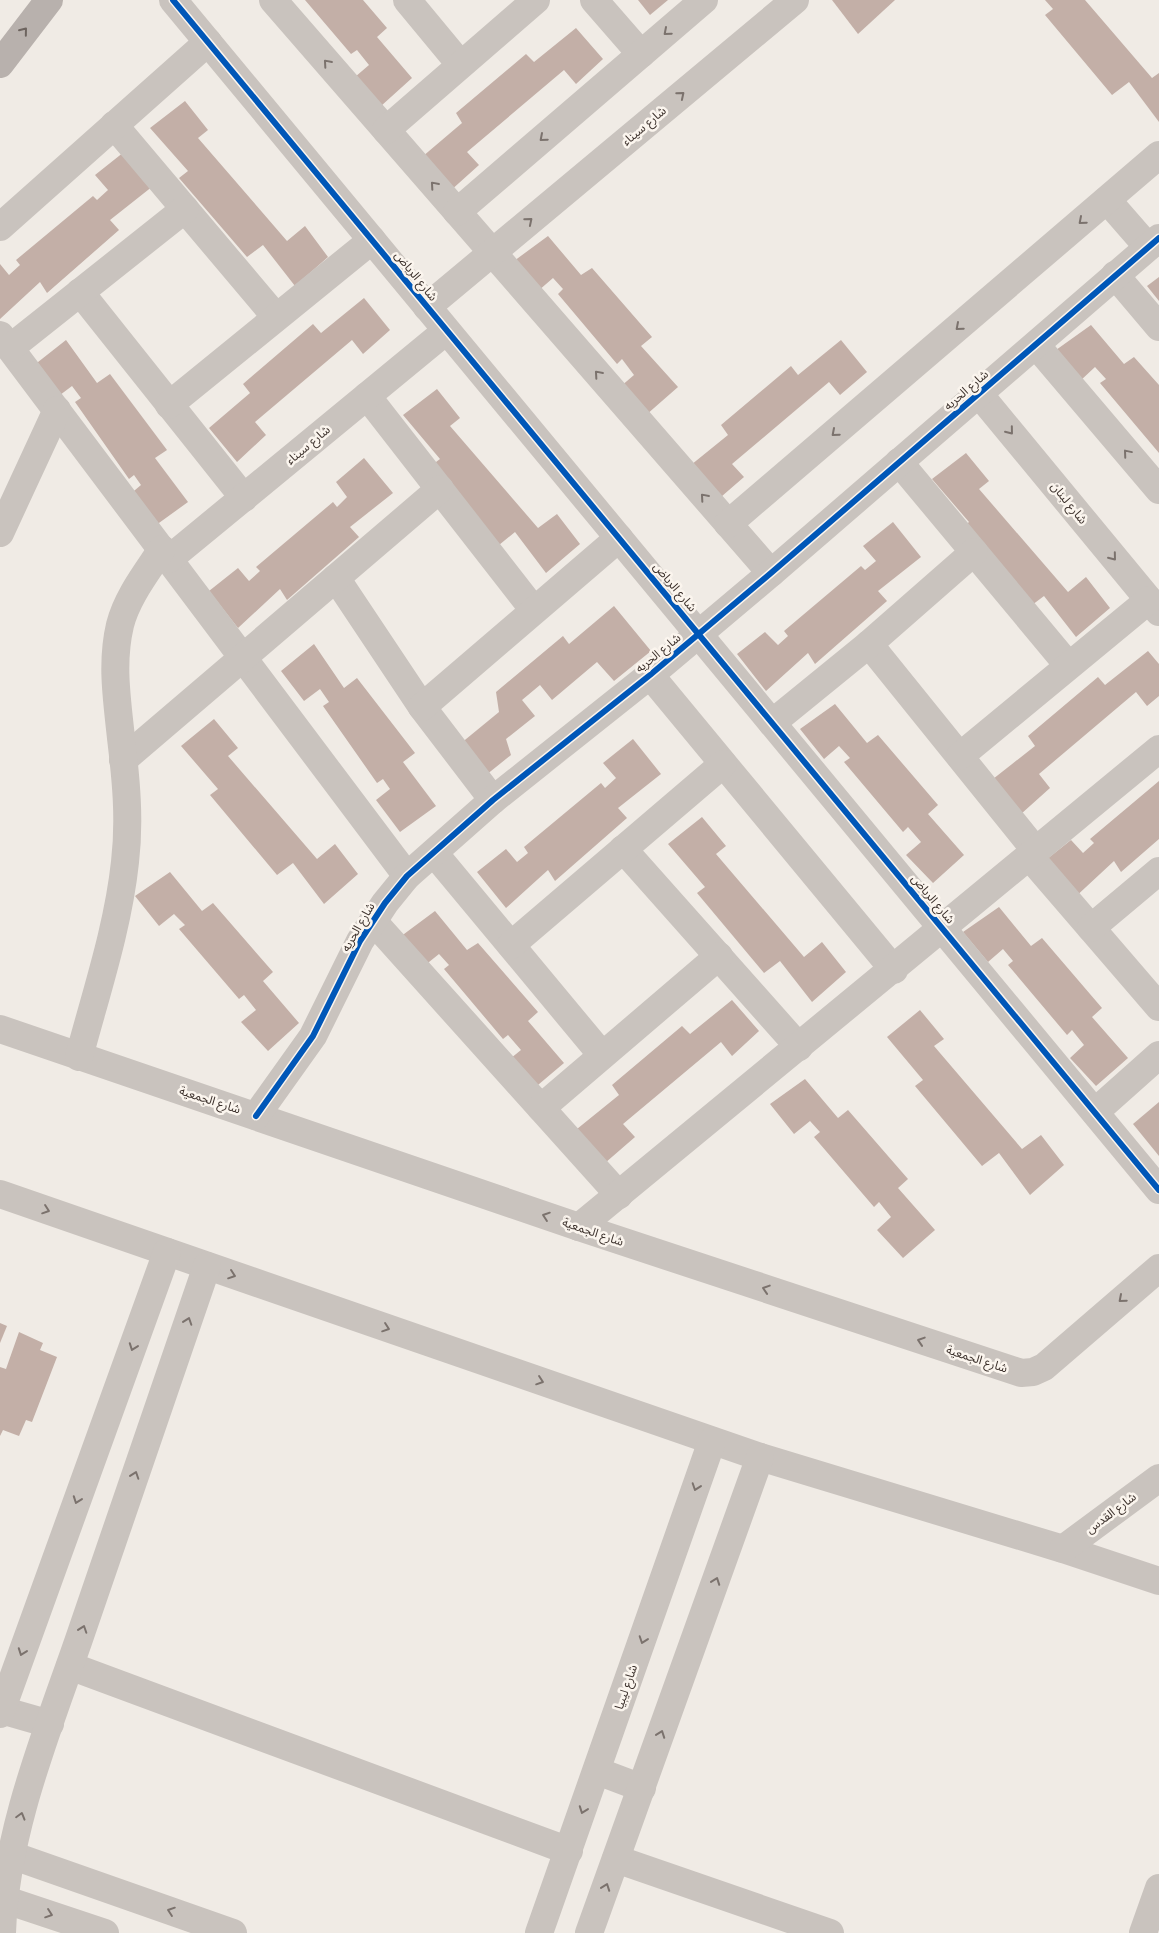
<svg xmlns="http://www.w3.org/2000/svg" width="1159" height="1933" font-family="'Fira Sans','Noto Sans Arabic',sans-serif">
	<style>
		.building { fill: #c3afa7 }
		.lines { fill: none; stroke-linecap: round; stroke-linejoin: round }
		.minor { stroke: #c9c3be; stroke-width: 28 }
		.major { stroke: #b8b1ad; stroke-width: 28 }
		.cycleway-casing { stroke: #fbf5ee; stroke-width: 9 }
		.cycleway { stroke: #0057b8; stroke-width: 6 }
		.oneway { stroke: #6d645f }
		.oneway2 { stroke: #7b726d }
		.labels { text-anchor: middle; stroke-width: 5; stroke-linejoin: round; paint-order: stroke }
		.street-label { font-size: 12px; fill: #3b302b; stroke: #fbf5ee }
	</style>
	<rect width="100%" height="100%" fill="#f0ebe5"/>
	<g class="building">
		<path d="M 305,0 L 363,0 L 387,28 L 377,37 L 412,78 L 381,106 L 355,77 L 369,65 L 357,50 L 351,54 Z"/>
		<path d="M 638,0 L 668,0 L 650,15 Z"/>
		<path d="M 832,0 L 895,0 L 858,34 Z"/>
		<path d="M 1045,0 L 1085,0 L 1152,78 L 1159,73 L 1159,122 L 1129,82 L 1112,95 L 1045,15 L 1053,9 Z"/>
		<path d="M 576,28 L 603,59 L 576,84 L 564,70 L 467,152 L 479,165 L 449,192 L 422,157 L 462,123 L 456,113 L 526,54 L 534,62 Z"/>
		<path d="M 185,101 L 208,130 L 198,138 L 287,241 L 305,226 L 328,257 L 295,286 L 263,245 L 247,257 L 179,178 L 188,171 L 150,128 Z"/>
		<path d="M 124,152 L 153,186 L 110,220 L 119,230 L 47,293 L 40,282 L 0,319 L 0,264 L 9,275 L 20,265 L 16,260 L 93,196 L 97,200 L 108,190 L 95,175 Z"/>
		<path d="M 548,236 L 581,275 L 592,268 L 652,337 L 641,346 L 678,387 L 646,415 L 620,387 L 634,375 L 622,359 L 617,364 L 558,294 L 563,289 L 553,278 L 538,291 L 514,261 Z"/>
		<path d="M 1159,277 L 1159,301 L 1147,286 Z"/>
		<path d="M 364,298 L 390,330 L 363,354 L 352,340 L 255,422 L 266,435 L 237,462 L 209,428 L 250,393 L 243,384 L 313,324 L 321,333 Z"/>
		<path d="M 1091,325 L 1124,364 L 1134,357 L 1159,385 L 1159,453 L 1100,383 L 1106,379 L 1095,367 L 1080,381 L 1056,350 Z"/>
		<path d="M 66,340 L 97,383 L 110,374 L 167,450 L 155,458 L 188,502 L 152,528 L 128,496 L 141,485 L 134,475 L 129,479 L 75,402 L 81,398 L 72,386 L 56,398 L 33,366 Z"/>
		<path d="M 841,340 L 867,372 L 840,395 L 829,382 L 732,464 L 744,477 L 714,503 L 686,469 L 728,435 L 721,425 L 791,366 L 798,375 Z"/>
		<path d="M 437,389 L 460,418 L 450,426 L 538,528 L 557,514 L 580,544 L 546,573 L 515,532 L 499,545 L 432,465 L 440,459 L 403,415 Z"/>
		<path d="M 966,453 L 989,481 L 979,489 L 1068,592 L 1086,577 L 1110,608 L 1076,637 L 1044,596 L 1028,608 L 961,529 L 969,522 L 932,479 Z"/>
		<path d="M 364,458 L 393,493 L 350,527 L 359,537 L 287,600 L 280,589 L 238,628 L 209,591 L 238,568 L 249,581 L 260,571 L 256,567 L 333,502 L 337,507 L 347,497 L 336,482 Z"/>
		<path d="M 893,522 L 921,557 L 878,591 L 887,601 L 815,664 L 808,653 L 766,691 L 737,654 L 765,632 L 778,645 L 788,636 L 784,631 L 861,566 L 865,570 L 876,561 L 863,546 Z"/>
		<path d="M 614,606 L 651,651 L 614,681 L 597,662 L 552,700 L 540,685 L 522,700 L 535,716 L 506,739 L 511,755 L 486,775 L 460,744 L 499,712 L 496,692 L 563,636 L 569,644 Z"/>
		<path d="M 314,644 L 344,688 L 357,678 L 415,753 L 403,762 L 436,806 L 400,832 L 376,800 L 390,789 L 383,779 L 377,783 L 323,706 L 329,702 L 320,689 L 304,701 L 281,671 Z"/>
		<path d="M 1148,651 L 1159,664 L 1159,696 L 1147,706 L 1136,692 L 1039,774 L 1050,788 L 1021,814 L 993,779 L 1035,746 L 1028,736 L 1098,677 L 1105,685 Z"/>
		<path d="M 835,704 L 867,743 L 878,735 L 938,805 L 928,814 L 964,855 L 933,883 L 906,855 L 921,842 L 908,827 L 903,832 L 844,762 L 850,758 L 839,746 L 824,759 L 800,729 Z"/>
		<path d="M 214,719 L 238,748 L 228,756 L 317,859 L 335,844 L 358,874 L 324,904 L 293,863 L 277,875 L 210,795 L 218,789 L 181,746 Z"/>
		<path d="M 633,739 L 661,774 L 618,808 L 627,818 L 555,881 L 548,870 L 506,908 L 477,872 L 506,849 L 517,862 L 528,853 L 524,847 L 601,783 L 605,788 L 616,778 L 603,763 Z"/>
		<path d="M 1159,781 L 1159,839 L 1121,872 L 1114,861 L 1072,900 L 1042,863 L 1071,840 L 1083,853 L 1094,843 L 1090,839 Z"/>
		<path d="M 702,817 L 726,846 L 716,854 L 804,957 L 822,942 L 846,972 L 812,1002 L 780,961 L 764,973 L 697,893 L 705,887 L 668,844 Z"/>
		<path d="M 170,872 L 202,911 L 213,903 L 273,972 L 263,981 L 299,1023 L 268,1051 L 241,1022 L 256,1010 L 244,995 L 239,999 L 179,929 L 185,925 L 174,914 L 159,926 L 135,896 Z"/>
		<path d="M 999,907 L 1031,946 L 1042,938 L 1102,1008 L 1092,1017 L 1128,1058 L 1096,1086 L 1070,1058 L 1084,1045 L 1072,1030 L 1067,1035 L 1008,965 L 1013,961 L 1003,949 L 988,962 L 963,932 Z"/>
		<path d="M 435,911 L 467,950 L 478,943 L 538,1012 L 528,1021 L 564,1063 L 532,1090 L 506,1062 L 521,1050 L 508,1035 L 503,1039 L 444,969 L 449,965 L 439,954 L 424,966 L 400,937 Z"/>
		<path d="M 732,1000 L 759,1031 L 732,1056 L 721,1042 L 623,1124 L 635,1137 L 605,1163 L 577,1129 L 619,1095 L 612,1085 L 682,1026 L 690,1034 Z"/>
		<path d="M 920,1010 L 944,1039 L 934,1046 L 1022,1149 L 1041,1135 L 1064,1165 L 1030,1195 L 999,1153 L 982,1166 L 915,1086 L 923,1080 L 887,1037 Z"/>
		<path d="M 805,1079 L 838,1118 L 848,1110 L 908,1179 L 898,1188 L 935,1230 L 903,1258 L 877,1230 L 891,1217 L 879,1202 L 874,1207 L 814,1137 L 820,1132 L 810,1121 L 794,1134 L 770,1104 Z"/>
		<path d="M 1159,1102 L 1159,1156 L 1133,1124 Z"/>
		<path d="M 0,1323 L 7,1326 L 0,1343 Z"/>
		<path d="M 19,1332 L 43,1343 L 40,1350 L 57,1357 L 32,1422 L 26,1420 L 19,1436 L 3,1430 L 0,1436 L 0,1367 L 6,1369 Z"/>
	</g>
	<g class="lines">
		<g class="minor">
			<path d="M 173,0 L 1159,1190"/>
			<path d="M 273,0 L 771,573"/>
			<path d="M 407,0 L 460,64"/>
			<path d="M 594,0 L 641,54"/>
			<path d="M 114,125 L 276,317"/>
			<path d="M 386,130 L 536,0"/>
			<path d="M 1107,200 L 1148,247"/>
			<path d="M 457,212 L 704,0"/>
			<path d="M 0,227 L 208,42"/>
			<path d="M 1115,275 L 1159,327"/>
			<path d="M 80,292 L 244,498"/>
			<path d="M 427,307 L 795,0"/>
			<path d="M 0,335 L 407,876"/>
			<path d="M 1036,345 L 1159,490"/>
			<path d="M 10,348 L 185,209"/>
			<path d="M 979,394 L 1159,612"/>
			<path d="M 367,396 L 533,609"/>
			<path d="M 169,405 L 372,240"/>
			<path d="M 899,462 L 1068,665"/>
			<path d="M 728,524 L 1159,155"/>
			<path d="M 0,533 L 57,410"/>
			<path d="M 169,559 L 446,331"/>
			<path d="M 336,578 L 422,707 L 493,800"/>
			<path d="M 869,644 L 1036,851"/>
			<path d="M 650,675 L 894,970"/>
			<path d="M 422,707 L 619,538"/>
			<path d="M 772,723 L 869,644 L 974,552"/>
			<path d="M 960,756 L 1149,600"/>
			<path d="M 123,760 L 440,489"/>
			<path d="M 623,849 L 799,1047"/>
			<path d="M 434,853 L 602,1055"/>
			<path d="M 1029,856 L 1159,1007"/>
			<path d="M 373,921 L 619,1195"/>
			<path d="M 1091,928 L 1159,871"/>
			<path d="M 511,945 L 723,764"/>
			<path d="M 0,1029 L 579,1227 L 1021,1373 L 1033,1372 L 1044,1367 L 1159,1268"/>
			<path d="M 79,1057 C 96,993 118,928 125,862 C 130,820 126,779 121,738 C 117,699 111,663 120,625 C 127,597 147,572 162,549"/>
			<path d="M 541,1108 L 719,956"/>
			<path d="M 1095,1112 L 1159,1055"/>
			<path d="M 256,1116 L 313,1036 L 360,941 L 385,903 L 407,876 L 493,800 L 650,675 L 771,573 L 1159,238"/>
			<path d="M 0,1194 L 760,1457 L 1063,1549 L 1159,1581"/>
			<path d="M 579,1227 L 1159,749"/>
			<path d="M 1063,1549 L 1159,1478"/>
			<path d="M 70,1666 L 569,1851"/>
			<path d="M 1,1710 L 50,1724"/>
			<path d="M 0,1714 L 167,1252"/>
			<path d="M 597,1771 L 642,1788"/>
			<path d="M 11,1855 L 233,1933"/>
			<path d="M 616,1859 L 830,1933"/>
			<path d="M 3,1899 L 105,1933"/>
			<path d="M 2,1933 C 5,1834 46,1734 78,1642 C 121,1516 164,1391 207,1266"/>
			<path d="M 539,1933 L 712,1441"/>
			<path d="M 589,1933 L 760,1457"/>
			<path d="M 1143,1933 L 1159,1888"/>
		</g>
		<path class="major" d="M 0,64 L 49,0"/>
		<defs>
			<g id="cycleway">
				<path d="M 173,0 L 1159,1190"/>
				<path d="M 256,1116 L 313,1036 L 360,941 L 385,903 L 407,876 L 493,800 L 650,675 L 771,573 L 1159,238"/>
			</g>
		</defs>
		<use href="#cycleway" class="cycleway-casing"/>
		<use href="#cycleway" class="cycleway"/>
	</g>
	<defs><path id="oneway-chevron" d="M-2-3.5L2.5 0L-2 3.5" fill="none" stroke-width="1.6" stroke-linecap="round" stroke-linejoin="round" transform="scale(1.25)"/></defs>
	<use class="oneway" href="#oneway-chevron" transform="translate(24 31) rotate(-51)"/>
	<g class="oneway2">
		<use href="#oneway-chevron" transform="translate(667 32) rotate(139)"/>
		<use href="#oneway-chevron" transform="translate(327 63) rotate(-131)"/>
		<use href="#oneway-chevron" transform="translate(681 95) rotate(-40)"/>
		<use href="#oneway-chevron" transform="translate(543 138) rotate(139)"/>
		<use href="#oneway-chevron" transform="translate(434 185) rotate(-131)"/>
		<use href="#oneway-chevron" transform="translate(529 221) rotate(-40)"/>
		<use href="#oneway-chevron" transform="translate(1082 221) rotate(139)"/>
		<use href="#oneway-chevron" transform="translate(959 327) rotate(139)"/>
		<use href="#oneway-chevron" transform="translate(598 374) rotate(-131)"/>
		<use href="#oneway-chevron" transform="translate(1010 431) rotate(51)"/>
		<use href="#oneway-chevron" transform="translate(835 433) rotate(139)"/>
		<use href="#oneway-chevron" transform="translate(1127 453) rotate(-130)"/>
		<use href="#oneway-chevron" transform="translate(704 497) rotate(-131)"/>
		<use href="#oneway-chevron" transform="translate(1113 557) rotate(51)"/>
		<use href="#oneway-chevron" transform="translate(46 1210) rotate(19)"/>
		<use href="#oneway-chevron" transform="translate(546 1216) rotate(-161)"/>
		<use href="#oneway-chevron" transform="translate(232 1275) rotate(19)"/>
		<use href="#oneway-chevron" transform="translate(766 1289) rotate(-162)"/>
		<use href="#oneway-chevron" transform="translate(1122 1299) rotate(139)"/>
		<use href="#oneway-chevron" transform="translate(188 1321) rotate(-71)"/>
		<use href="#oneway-chevron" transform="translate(386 1328) rotate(19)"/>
		<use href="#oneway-chevron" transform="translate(921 1341) rotate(-162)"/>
		<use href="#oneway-chevron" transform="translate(133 1347) rotate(110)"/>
		<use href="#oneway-chevron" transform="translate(540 1381) rotate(19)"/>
		<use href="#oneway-chevron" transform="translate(135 1475) rotate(-71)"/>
		<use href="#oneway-chevron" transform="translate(696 1487) rotate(109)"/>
		<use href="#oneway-chevron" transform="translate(77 1500) rotate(110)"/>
		<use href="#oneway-chevron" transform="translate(716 1581) rotate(-70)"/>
		<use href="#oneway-chevron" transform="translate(83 1629) rotate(-71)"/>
		<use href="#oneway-chevron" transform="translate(643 1640) rotate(109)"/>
		<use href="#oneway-chevron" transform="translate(22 1652) rotate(110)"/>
		<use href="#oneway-chevron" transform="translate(661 1734) rotate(-70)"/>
		<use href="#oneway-chevron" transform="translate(583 1810) rotate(110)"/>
		<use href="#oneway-chevron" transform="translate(21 1816) rotate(-74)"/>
		<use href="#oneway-chevron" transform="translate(606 1887) rotate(-70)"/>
		<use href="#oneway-chevron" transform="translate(171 1911) rotate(-161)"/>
		<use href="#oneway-chevron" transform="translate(49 1914) rotate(19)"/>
	</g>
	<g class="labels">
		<g class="street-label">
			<text transform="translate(644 126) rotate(-40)" y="4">شارع سيناء</text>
			<text transform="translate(416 276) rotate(51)" y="4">شارع الرياض</text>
			<text transform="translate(966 390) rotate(-41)" y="4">شارع الحريه</text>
			<text transform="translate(308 445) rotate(-40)" y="4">شارع سيناء</text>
			<text transform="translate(1069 503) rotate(51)" y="4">شارع لبنان</text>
			<text transform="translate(675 587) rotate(50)" y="4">شارع الرياض</text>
			<text transform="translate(658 653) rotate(-39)" y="4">شارع الحريه</text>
			<text transform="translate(933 899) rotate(50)" y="4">شارع الرياض</text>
			<text transform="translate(358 927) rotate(-60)" y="4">شارع الحريه</text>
			<text transform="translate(210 1100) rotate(18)" y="4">شارع الجمعية</text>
			<text transform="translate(593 1232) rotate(19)" y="4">شارع الجمعية</text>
			<text transform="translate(977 1359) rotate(18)" y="4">شارع الجمعية</text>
			<text transform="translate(1111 1513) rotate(-37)" y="4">شارع القدس</text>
			<text transform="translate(626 1687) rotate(-71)" y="4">شارع ليبيا</text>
		</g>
	</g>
</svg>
